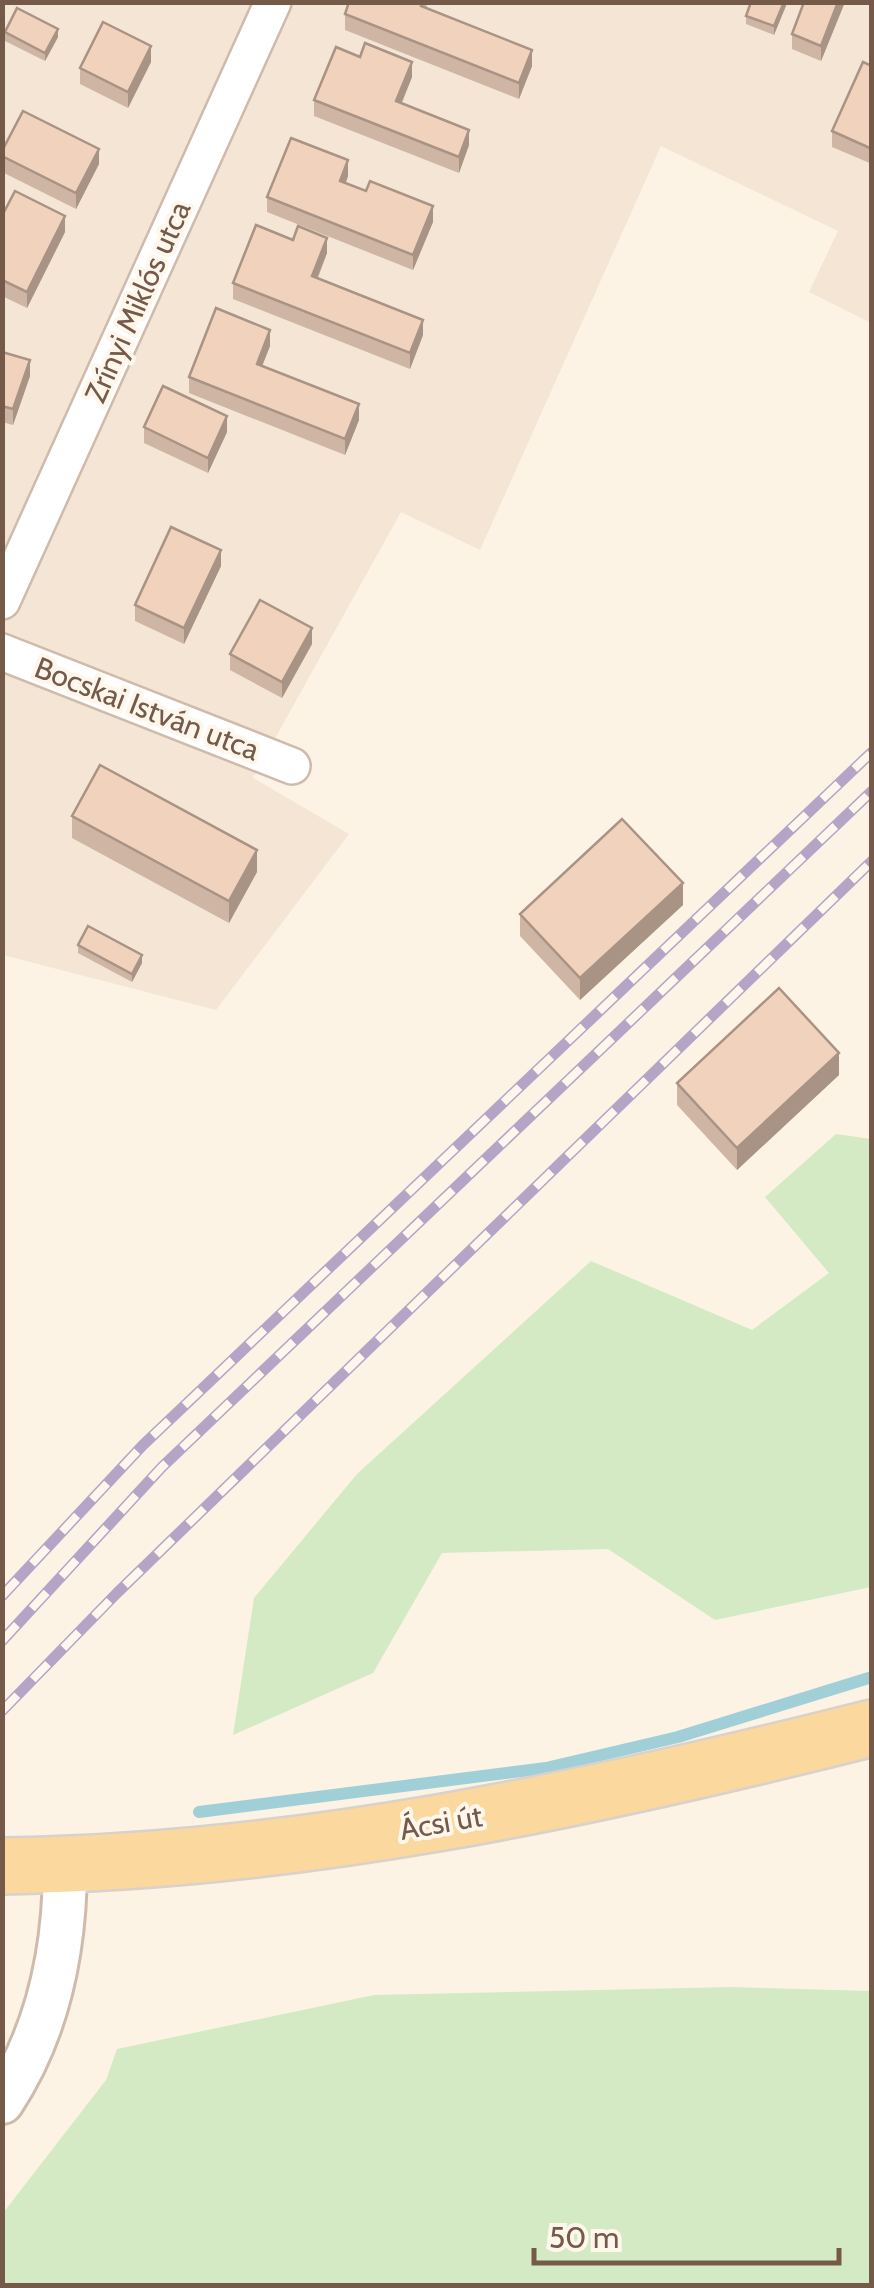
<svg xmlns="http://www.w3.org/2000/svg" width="874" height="2288" font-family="Cabin,sans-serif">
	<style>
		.residential { fill: #f4e5d4 }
		.green { fill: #d3eac4 }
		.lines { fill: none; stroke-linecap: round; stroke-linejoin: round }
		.stream { stroke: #a0cfd7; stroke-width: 12 }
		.minor-casing { stroke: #cebbac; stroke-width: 40 }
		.tertiary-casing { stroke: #cebbac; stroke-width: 48 }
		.primary-casing { stroke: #d8d1cc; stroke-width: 60 }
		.minor { stroke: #fff; stroke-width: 35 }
		.tertiary { stroke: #fff; stroke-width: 42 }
		.primary { stroke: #fad89e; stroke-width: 55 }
		.rail-casing { stroke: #b6a4c6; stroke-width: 11 }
		.rail { stroke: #fff7eb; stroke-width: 8; stroke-dasharray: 22; stroke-linecap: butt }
		.wall { fill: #cfb5a3 }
		.shaded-wall { fill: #a99384 }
		.building { fill: #f1d2bd; stroke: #a99384; stroke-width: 2.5 }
		.labels { text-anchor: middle; stroke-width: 8; stroke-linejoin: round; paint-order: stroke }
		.street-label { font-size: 30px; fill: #755a4a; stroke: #fff7eb }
	</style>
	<rect width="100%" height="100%" fill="#fcf3e5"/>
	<path class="residential" d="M 2,3 L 871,3 L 871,323 L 809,292 L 838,231 L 661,146 L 480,550 L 401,512 L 253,778 L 349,834 L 216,1010 L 3,955 Z"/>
	<g class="green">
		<path d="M 836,1134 L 871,1139 L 871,1587 L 715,1620 L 608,1549 L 442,1553 L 373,1673 L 233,1735 L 254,1598 L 357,1474 L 591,1261 L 752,1330 L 829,1273 L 765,1197 Z"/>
		<path d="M 730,1987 L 871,1991 L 871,2285 L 3,2285 L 3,2213 L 106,2080 L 117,2049 L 374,1995 Z"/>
	</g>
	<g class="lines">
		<path class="stream" d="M 199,1812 L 546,1768 L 678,1737 L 872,1677"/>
		<defs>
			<g id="minor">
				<path d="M 2,601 L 273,2"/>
				<path d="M 2,652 L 292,766"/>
			</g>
			<path id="tertiary" d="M 2,2102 C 49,2031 65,1948 65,1865"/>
			<path id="primary" d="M 2,1866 C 297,1862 587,1800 872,1728"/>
		</defs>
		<use href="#minor" class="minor-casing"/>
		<use href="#tertiary" class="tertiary-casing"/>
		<use href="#primary" class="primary-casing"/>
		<use href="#minor" class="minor"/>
		<use href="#tertiary" class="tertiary"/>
		<use href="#primary" class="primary"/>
		<defs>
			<g id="rail">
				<path d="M 2,1596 L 143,1445 L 872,752"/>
				<path d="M 2,1641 L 162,1467 L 872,791"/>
				<path d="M 2,1711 L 117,1593 L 872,861"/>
			</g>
		</defs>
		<use href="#rail" class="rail-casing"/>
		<use href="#rail" class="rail"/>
	</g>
	<g class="wall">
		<path d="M 428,2 L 426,8 L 532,66 L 519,99 L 345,30 L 345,14 Z"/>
		<path d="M 786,2 L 774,35 L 746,24 L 746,16 Z"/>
		<path d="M 845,2 L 821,61 L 792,49 L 792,34 Z"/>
		<path d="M 5,32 L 58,37 L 45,61 L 5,41 Z"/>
		<path d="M 151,62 L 128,108 L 80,84 L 80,68 Z"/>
		<path d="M 872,66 L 872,164 L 832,147 L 832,131 Z"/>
		<path d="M 412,77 L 402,103 L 469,145 L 459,173 L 314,116 L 314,100 Z"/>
		<path d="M 2,151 L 99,164 L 76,209 L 2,172 Z"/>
		<path d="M 348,176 L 346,183 L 433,222 L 413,270 L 267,212 L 267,197 Z"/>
		<path d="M 2,216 L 65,232 L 27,308 L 2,296 Z"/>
		<path d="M 327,253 L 318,278 L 423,335 L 410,369 L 233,299 L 233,283 Z"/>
		<path d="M 270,346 L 262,366 L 359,420 L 345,455 L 189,393 L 189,377 Z"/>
		<path d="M 2,352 L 30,376 L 13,425 L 2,422 Z"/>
		<path d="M 144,427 L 227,432 L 208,473 L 144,443 Z"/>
		<path d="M 221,566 L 184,644 L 135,621 L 135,605 Z"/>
		<path d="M 312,644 L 282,698 L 230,670 L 230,654 Z"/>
		<path d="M 72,816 L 257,872 L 229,923 L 72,838 Z"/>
		<path d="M 683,905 L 580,1000 L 520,936 L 520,914 Z"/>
		<path d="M 78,945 L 142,963 L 132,982 L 78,953 Z"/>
		<path d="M 839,1075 L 737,1170 L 677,1105 L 677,1083 Z"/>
	</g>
	<g class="shaded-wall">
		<path d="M 784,2 L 786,2 L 786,6 L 774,35 L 774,26 Z"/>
		<path d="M 838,2 L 845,2 L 821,61 L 821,46 Z"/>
		<path d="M 58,29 L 58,37 L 45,61 L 45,53 Z"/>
		<path d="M 151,46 L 151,62 L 128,108 L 128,92 Z"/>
		<path d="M 532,50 L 532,66 L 519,99 L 519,83 Z"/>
		<path d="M 412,62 L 412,77 L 396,116 L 396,101 Z"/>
		<path d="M 469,130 L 469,145 L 459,173 L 459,157 Z"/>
		<path d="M 99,149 L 99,164 L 76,209 L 76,193 Z"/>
		<path d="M 348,160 L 348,176 L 340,197 L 340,181 Z"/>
		<path d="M 433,206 L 433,222 L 413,270 L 413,255 Z"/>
		<path d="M 65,216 L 65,232 L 27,308 L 27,292 Z"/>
		<path d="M 327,238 L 327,253 L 312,291 L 312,276 Z"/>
		<path d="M 423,320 L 423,335 L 410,369 L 410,353 Z"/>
		<path d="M 270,330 L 270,346 L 257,379 L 257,364 Z"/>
		<path d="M 30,360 L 30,376 L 13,425 L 13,409 Z"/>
		<path d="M 359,404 L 359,420 L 345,455 L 345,439 Z"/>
		<path d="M 227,416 L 227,432 L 208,473 L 208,458 Z"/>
		<path d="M 221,550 L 221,566 L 184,644 L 184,628 Z"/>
		<path d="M 312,628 L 312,644 L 282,698 L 282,682 Z"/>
		<path d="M 257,850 L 257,872 L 229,923 L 229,901 Z"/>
		<path d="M 683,883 L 683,905 L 580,1000 L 580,978 Z"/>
		<path d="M 142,955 L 142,963 L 132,982 L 132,974 Z"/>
		<path d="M 839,1053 L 839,1075 L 737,1170 L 737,1148 Z"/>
	</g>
	<g class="building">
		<path d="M 349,2 L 422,2 L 421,6 L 532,50 L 519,83 L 345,14 Z"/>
		<path d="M 751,2 L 784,2 L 774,26 L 746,16 Z"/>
		<path d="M 804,2 L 838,2 L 821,46 L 792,34 Z"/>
		<path d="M 17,8 L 58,29 L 45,53 L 5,32 Z"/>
		<path d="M 103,22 L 151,46 L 128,92 L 80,68 Z"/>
		<path d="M 365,43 L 412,62 L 396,101 L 469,130 L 459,157 L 314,100 L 336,47 L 360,57 Z"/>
		<path d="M 863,62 L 872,66 L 872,149 L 832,131 Z"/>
		<path d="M 23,111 L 99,149 L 76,193 L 2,156 L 2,151 Z"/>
		<path d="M 291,138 L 348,160 L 340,181 L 366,191 L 370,181 L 433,206 L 413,255 L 267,197 Z"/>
		<path d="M 15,191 L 65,216 L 27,292 L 2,280 L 2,216 Z"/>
		<path d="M 256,225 L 293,240 L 298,226 L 327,238 L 312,276 L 423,320 L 410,353 L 233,283 Z"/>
		<path d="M 216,308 L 270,330 L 257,364 L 359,404 L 345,439 L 189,377 Z"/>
		<path d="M 2,352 L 30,360 L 13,409 L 2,406 Z"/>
		<path d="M 163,386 L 227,416 L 208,458 L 144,427 Z"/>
		<path d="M 171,527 L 221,550 L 184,628 L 135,605 Z"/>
		<path d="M 260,600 L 312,628 L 282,682 L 230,654 Z"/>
		<path d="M 100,765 L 257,850 L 229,901 L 72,816 Z"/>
		<path d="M 622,819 L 683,883 L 580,978 L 520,914 Z"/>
		<path d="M 88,926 L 142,955 L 132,974 L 78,945 Z"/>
		<path d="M 779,988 L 839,1053 L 737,1148 L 677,1083 Z"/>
	</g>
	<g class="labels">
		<g class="street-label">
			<text transform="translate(138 302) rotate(-66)" y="10">Zrínyi Miklós utca</text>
			<text transform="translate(147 709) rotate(21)" y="10">Bocskai István utca</text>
			<text transform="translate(441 1823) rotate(-10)" y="10">Ácsi út</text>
		</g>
	</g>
	<rect width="874" height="2288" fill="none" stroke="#755a4a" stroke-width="10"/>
	<path d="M534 2248v15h305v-15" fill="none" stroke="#755a4a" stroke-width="5"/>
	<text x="549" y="2248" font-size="30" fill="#755a4a" stroke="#fff7eb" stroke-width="8" paint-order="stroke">50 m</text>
</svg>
